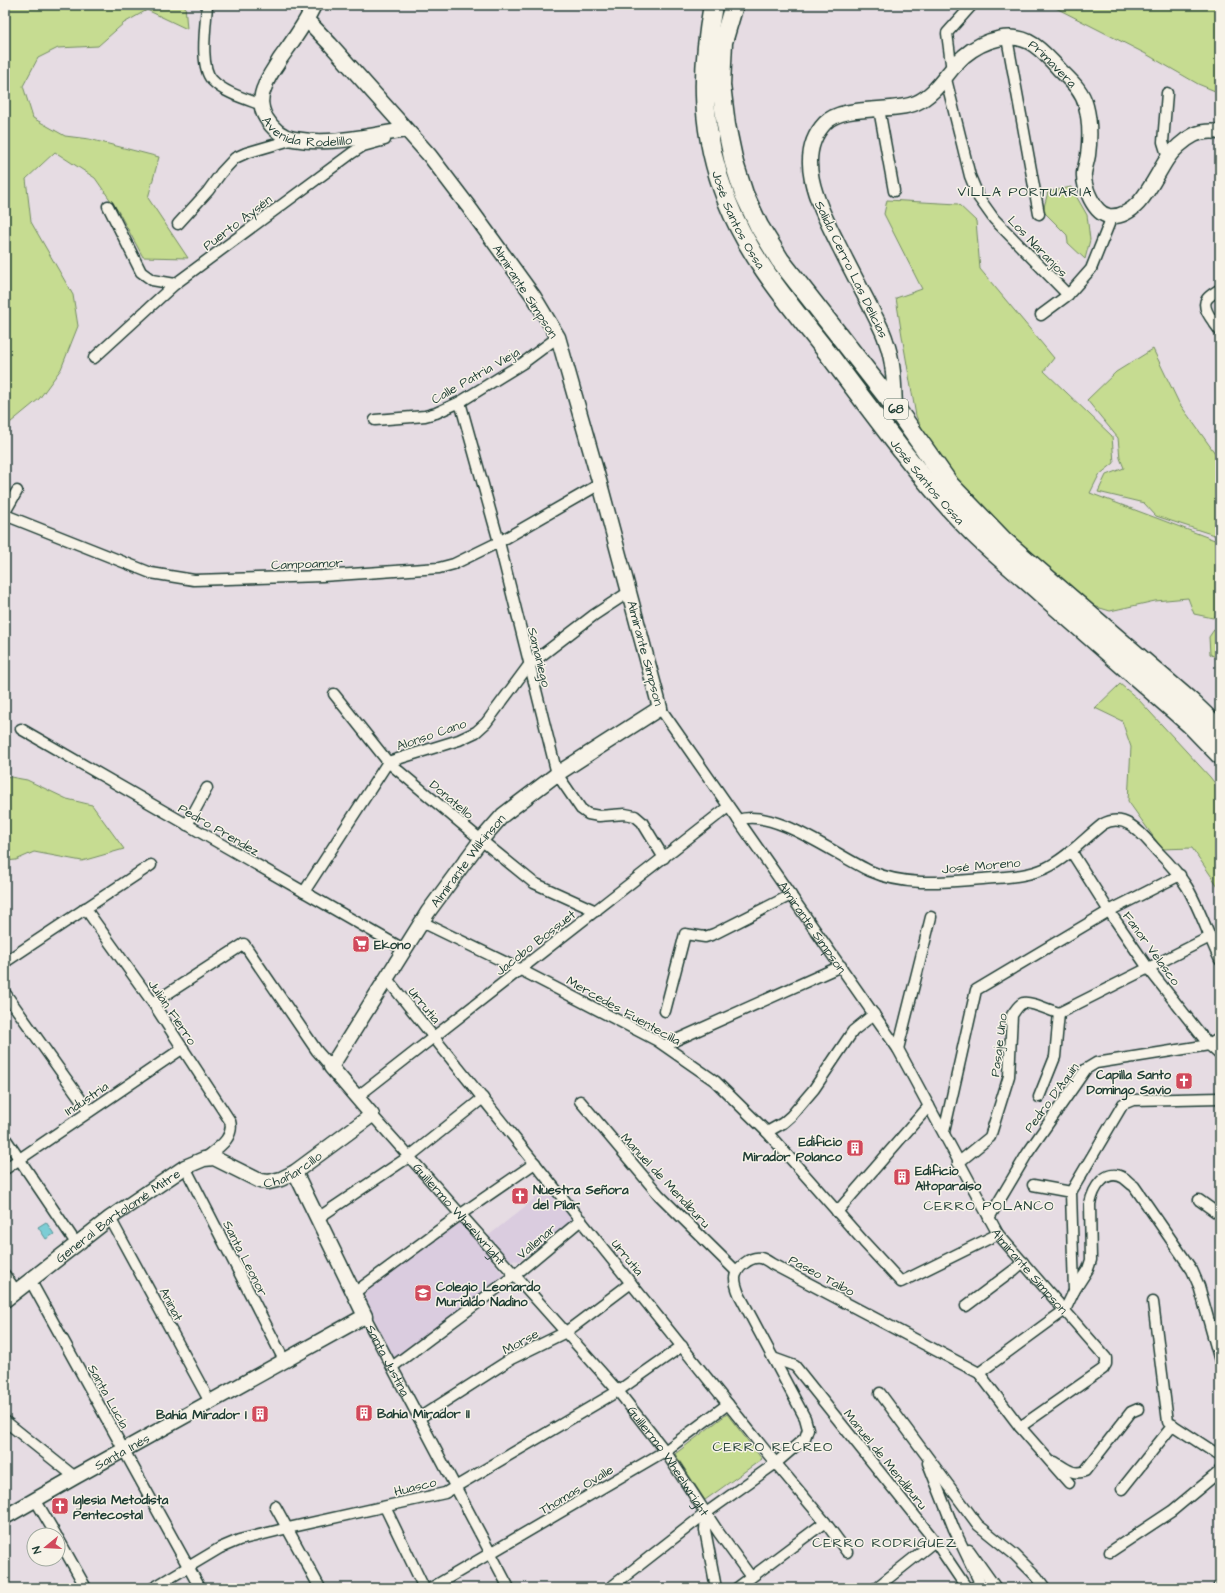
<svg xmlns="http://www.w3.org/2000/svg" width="1225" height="1593" font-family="'Architects Daughter',sans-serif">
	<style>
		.built { fill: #daccdf }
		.green { fill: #c6dc91; stroke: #728c62 }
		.water { fill: #7ccdd5; stroke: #579395 }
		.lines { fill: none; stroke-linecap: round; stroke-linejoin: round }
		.street-casing { stroke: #1f3d34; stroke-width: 13 }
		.secondary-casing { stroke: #1f3d34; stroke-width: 17 }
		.highway-casing { stroke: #1f3d34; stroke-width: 21 }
		.street { stroke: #f7f3e8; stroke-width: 10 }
		.secondary { stroke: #f7f3e8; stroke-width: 14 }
		.highway { stroke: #f7f3e8; stroke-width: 18 }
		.labels { text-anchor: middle; stroke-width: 3; stroke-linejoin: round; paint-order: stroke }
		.shield { fill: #f7f3e8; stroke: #60746a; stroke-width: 1 }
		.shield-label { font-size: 12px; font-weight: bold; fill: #1f3d34 }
		.street-label { font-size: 13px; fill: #1f3d34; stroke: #f7f3e8 }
		.poi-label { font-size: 13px; font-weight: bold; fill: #1f3d34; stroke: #f7f3e8; text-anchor: start }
		.neighbourhood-label { font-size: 14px; letter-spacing: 1px; fill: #1f3d34; stroke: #f7f3e8 }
	</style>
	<rect width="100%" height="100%" fill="#e6dce3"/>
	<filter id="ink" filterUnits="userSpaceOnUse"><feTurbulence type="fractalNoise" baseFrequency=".025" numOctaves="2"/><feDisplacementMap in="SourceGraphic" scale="8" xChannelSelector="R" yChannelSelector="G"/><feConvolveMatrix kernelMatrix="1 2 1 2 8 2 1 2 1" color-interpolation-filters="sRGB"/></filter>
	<g filter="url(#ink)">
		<g class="built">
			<path d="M 547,1189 L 572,1220 L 519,1261 L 510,1260 L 488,1236 Z"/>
			<path d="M 461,1218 L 504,1276 L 473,1298 L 394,1360 L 365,1299 L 367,1288 Z"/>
		</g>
		<g class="green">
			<path d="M 5,5 L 185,5 L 187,29 L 147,10 L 124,23 L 98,46 L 58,48 L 38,58 L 23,86 L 33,118 L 65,136 L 89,139 L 159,157 L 148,198 L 188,258 L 143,257 L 118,211 L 95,178 L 55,152 L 26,179 L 31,222 L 73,295 L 78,326 L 61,369 L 39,399 L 5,427 Z"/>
			<path d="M 1050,5 L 1220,5 L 1220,93 L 1198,84 L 1146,54 Z"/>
			<path d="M 1071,187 L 1087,215 L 1090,240 L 1085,259 L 1068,243 L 1067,235 L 1043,211 L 1048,192 Z"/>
			<path d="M 887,200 L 958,204 L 976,221 L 980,269 L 1054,358 L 1044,371 L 1112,436 L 1114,463 L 1099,475 L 1090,493 L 1220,542 L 1220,613 L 1213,618 L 1194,614 L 1188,598 L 1155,601 L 1110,611 L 1087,604 L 1015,542 L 941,467 L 916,416 L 902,336 L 896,298 L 922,289 L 884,214 Z"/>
			<path d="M 1153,349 L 1179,403 L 1220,460 L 1220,537 L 1156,516 L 1144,503 L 1098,492 L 1106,475 L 1124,468 L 1120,458 L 1118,438 L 1087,400 L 1116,372 Z"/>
			<path d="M 1220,621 L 1220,660 L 1210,654 L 1209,637 Z"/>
			<path d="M 1120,684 L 1138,699 L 1210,777 L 1220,790 L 1220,889 L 1192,848 L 1162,849 L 1128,801 L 1131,747 L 1122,721 L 1095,708 Z"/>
			<path d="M 5,776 L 27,780 L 67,799 L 92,805 L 124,849 L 82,861 L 34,852 L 16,860 L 5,861 Z"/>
			<path d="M 727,1414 L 762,1459 L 705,1500 L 675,1454 Z"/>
		</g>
		<path class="water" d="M 46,1222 L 54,1234 L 46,1239 L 38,1227 Z"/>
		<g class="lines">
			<defs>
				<g id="street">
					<path d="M 207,5 C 206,24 199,66 212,80 C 224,93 246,99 262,105"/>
					<path d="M 1007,38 L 1039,214"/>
					<path d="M 952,71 L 947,33 L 972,5"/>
					<path d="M 946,79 L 970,176 L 979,198 L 994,219 L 1068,295"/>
					<path d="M 1167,93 L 1163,142 L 1168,158"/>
					<path d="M 879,109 L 894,191"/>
					<path d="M 108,206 L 141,272 L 152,280 L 175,284"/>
					<path d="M 178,224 L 208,191 L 221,173 L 235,158 L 246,153 L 294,139"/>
					<path d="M 1220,289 C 1216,292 1210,295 1207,299 C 1200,308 1215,323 1220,331"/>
					<path d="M 1041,315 L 1068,295 L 1091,269 L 1109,224 L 1110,216"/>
					<path d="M 94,358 L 175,284 L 352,153 L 363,146 L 385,140"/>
					<path d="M 460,402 L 499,542 L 557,774 L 581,809 L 588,814 L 599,816 L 625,814 L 635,816 L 642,822 L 664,858"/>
					<path d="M 375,420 L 425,416 L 436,413 L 460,402 L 523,363 L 558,337"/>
					<path d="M 5,512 L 17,491"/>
					<path d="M 5,515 L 151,573 L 194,580 L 322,576 L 439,568 L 454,564 L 499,542 L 600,484"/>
					<path d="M 334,694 L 388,762 L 481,840 L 534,883 L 596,911"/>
					<path id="s1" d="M 660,708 L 898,1049 L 998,1234 L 1106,1358 L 1106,1364 L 1103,1369 L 1020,1427"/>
					<path d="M 21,729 L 405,950"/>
					<path d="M 738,820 C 773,807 837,856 870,871 C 906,887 945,882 983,879 C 1004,877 1026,877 1046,868 C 1067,858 1085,838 1103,824 C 1127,811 1144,837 1158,852 C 1169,863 1179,874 1187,887 C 1200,909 1209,937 1220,960"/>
					<path d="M 187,825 L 207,788"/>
					<path d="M 1071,851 L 1109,911 L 1148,968 L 1209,1045 L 1220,1055"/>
					<path d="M 304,892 L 388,762 L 459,740 L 476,732 L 486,723 L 529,665 L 594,615 L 629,592"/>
					<path d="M 85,908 L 153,1003 L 230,1121 C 235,1139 216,1149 204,1159"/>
					<path d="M 422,922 L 521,970 L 656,1040 L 715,1081 L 767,1132 L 864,1242 L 901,1282 L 998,1234"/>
					<path d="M 5,962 L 151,865"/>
					<path d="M 387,979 L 768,1454 L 825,1522 L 847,1552"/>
					<path d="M 5,993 L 89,1111"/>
					<path d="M 153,1003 L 244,944 L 317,1051 L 331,1067"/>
					<path d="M 665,1011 L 685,934 L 705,937 L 714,934 L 791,895"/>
					<path d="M 1059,1013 L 1210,937"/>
					<path d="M 665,1045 L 841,966"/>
					<path d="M 898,1049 L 931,917"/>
					<path d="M 357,1097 L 728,807"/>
					<path d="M 1039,1097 L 1055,1057 L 1059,1013"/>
					<path d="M 580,1101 L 659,1195 L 737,1272"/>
					<path id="s2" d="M 372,1115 L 618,1391 L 665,1451 L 719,1533 L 751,1577"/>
					<path d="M 767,1132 L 783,1123 L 791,1116 L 814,1089 L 853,1031 L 874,1014"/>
					<path d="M 944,1132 L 976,990 L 1109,911 L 1180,875"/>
					<path d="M 5,1138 L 76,1243"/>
					<path d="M 958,1163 L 990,1137 L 1009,1076 L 1012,1015 C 1015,1011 1018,1005 1023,1003 C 1030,1001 1051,1011 1059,1013"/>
					<path d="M 185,1167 L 284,1360"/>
					<path d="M 5,1169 L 183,1048"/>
					<path d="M 1033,1185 L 1071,1192"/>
					<path d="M 1199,1200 L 1220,1215"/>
					<path d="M 837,1212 L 929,1106"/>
					<path d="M 110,1218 L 210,1402"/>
					<path d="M 318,1218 L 410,1156 L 483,1098"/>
					<path d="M 989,1218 L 1027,1154 L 1086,1069 L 1096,1063 L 1209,1045 L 1220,1038"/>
					<path d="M 5,1275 L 16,1291"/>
					<path d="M 30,1280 L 200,1588"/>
					<path d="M 1074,1291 L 1088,1269 L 1091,1260 L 1090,1204 C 1093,1189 1105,1167 1124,1178 C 1127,1180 1130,1184 1134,1186 L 1192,1270 L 1199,1286 L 1220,1361"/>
					<path d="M 354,1293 L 461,1214 L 535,1163"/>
					<path d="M 1153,1302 L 1168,1422 L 1220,1456"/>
					<path d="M 966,1306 L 1014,1270 L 1023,1262"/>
					<path id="s3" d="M 365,1316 L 509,1588"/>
					<path d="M 773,1358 L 795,1366 L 935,1541 L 966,1587 L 969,1588"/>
					<path d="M 392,1367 L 515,1275 L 581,1220"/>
					<path d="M 979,1373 L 1065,1310 L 1074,1291 L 1071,1192 L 1123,1104 L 1133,1100 L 1220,1098"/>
					<path d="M 880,1393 L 978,1525 L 1015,1555 L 1037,1577 L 1045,1588"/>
					<path d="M 419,1418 L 511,1359 L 566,1332 L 631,1283"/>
					<path d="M 5,1421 L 75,1477"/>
					<path d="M 1055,1462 C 1065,1468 1073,1476 1085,1471 L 1131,1412 L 1138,1409"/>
					<path d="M 928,1463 L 954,1529 L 979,1581 L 979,1584 L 973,1588"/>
					<path d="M 1122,1489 L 1173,1425"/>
					<path d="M 36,1501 L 56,1535"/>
					<path d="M 275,1506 L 320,1588"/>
					<path d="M 385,1507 L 424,1588"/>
					<path d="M 706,1513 L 705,1530 L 716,1588"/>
					<path d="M 58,1538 L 86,1588"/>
					<path d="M 969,1550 L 996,1588"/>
					<path d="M 1110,1552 L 1172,1511 L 1219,1472 L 1220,1470"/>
					<path d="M 153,1588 L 220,1548 L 239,1540 L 288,1528 L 445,1493 L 618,1391 L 682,1346"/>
					<path d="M 431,1588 L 665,1451 L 728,1404"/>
					<path d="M 610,1588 L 706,1513 L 776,1463 L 805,1438 L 808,1429 L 805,1418 L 739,1294 C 737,1289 735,1284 735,1278 C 736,1268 750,1256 761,1258 C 765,1259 769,1262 772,1264 L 979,1373 L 1020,1427 L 1069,1483"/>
					<path d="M 737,1588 L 825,1522"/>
					<path d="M 876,1588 L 935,1541"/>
					<path d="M 1218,1588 L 1220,1586"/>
				</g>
				<g id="secondary">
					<path id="s4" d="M 314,5 C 305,25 292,42 280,59 C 275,68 268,76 265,86 C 260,96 260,108 266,118 C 272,128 282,137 294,139 C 331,146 370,135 406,130"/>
					<path id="s5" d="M 895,407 C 894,385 894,362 886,341 C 883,330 876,319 871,308 C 860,287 849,266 838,244 C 821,209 792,158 825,123 C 843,104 893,113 916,103 C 938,93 947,71 964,56 C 983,40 1012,30 1034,45 C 1044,52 1052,61 1060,70 C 1071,81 1082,90 1086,106 C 1090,121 1090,139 1088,155 C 1087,161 1085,167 1084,173 C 1083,186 1094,214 1109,216 C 1139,219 1154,178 1167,159 C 1173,150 1184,140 1194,135 C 1202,131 1211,131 1220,132"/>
					<path id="s6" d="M 5,1300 L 110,1218 L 185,1167 L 204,1159 L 214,1158 L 260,1181 L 269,1182 L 281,1179 L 295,1172 L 372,1115 L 331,1067 L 428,912 L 481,840 L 503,815 L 557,774 L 660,708 L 600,484 L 558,337 L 534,297 L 468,206 L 430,156 L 330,44 L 307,20"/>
					<path id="s7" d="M 5,1517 L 75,1477 L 365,1316 L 295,1172"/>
				</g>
				<g id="highway">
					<path id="s8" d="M 713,5 C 700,75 701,134 727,201 C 750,260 792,307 830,356 C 875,415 920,479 972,532 C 994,554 1020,574 1043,595 C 1092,638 1141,681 1190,724 L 1220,755"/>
					<path d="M 734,5 L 723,42 L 721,85 L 726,125 L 734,163 L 744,194 L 759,226 L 780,260 L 895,407 L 950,485 L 1004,541 L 1192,703 L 1220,730"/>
				</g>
			</defs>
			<use href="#street" class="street-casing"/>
			<use href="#secondary" class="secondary-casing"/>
			<use href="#highway" class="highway-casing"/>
			<use href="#street" class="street"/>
			<use href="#secondary" class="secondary"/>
			<use href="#highway" class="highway"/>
		</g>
	</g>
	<defs>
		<symbol id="supermarket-square" viewBox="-11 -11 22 22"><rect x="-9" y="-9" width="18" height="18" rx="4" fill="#d1495b" stroke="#f7f3e8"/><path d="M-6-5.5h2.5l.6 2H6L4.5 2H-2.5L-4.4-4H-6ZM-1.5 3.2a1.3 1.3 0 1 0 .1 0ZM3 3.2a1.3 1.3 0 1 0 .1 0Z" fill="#fff"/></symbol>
		<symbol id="church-square" viewBox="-11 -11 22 22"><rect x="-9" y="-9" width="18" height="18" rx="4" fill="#d1495b" stroke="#f7f3e8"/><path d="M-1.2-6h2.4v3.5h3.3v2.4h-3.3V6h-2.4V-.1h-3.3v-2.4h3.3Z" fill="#fff"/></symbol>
		<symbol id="building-square" viewBox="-11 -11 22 22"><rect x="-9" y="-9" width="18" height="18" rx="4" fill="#d1495b" stroke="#f7f3e8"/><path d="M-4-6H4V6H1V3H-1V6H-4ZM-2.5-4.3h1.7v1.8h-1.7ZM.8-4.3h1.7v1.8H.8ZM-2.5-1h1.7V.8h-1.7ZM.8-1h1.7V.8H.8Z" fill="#fff"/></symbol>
		<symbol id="school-square" viewBox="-11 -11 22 22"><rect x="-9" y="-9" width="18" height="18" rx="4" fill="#d1495b" stroke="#f7f3e8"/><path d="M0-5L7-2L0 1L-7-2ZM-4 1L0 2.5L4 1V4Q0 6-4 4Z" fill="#fff"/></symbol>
	</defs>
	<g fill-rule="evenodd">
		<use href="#supermarket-square" x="351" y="934" width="20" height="20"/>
		<use href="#church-square" x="1174" y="1071" width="20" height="20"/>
		<use href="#building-square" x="845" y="1138" width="20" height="20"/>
		<use href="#building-square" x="892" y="1167" width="20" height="20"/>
		<use href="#church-square" x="510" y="1186" width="20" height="20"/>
		<use href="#school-square" x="413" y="1283" width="20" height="20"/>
		<use href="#building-square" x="354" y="1403" width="20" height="20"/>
		<use href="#building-square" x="250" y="1404" width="20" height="20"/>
		<use href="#church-square" x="50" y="1496" width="20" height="20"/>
	</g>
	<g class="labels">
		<rect class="shield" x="884" y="399" width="24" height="20" rx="3"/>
		<g class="shield-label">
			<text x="896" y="413">68</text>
		</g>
		<g class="street-label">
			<text dy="5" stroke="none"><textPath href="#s5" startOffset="570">Primavera</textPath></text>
			<text dy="5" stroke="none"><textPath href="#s4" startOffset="175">Avenida Rodelillo</textPath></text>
			<text dy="5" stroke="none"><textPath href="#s8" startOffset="221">José Santos Ossa</textPath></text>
			<text transform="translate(237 222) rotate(-37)" y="5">Puerto Aysén</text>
			<text transform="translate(1038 246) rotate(46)" y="5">Los Naranjos</text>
			<text transform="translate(852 269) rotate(64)" y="5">Salida Cerro Las Delicias</text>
			<text transform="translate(526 291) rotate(57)" y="5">Almirante Simpson</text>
			<text transform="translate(475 375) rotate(-30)" y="5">Calle Patria Vieja</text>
			<text dy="5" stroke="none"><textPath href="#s8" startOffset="545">José Santos Ossa</textPath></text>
			<text transform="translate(307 563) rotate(-2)" y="5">Campoamor</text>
			<text transform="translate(646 653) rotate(75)" y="5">Almirante Simpson</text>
			<text transform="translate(540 657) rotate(76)" y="5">Samaniego</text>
			<text transform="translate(431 734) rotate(-19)" y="5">Alonso Cano</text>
			<text transform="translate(452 799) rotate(40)" y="5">Donatello</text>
			<text transform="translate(219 829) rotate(30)" y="5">Pedro Prendez</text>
			<text dy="5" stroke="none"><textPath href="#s6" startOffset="750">Almirante Wilkinson</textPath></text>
			<text transform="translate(981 865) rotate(-5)" y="5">José Moreno</text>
			<text dy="5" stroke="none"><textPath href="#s1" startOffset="267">Almirante Simpson</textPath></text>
			<text transform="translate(535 942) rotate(-38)" y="5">Jacobo Bossuet</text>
			<text transform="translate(1152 948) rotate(54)" y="5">Fanor Velasco</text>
			<text transform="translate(425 1005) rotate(51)" y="5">Urrutia</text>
			<text transform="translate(624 1010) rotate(29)" y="5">Mercedes Fuentecilla</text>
			<text transform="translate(173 1012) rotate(56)" y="5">Julián Fierro</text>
			<text transform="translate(998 1045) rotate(-83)" y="5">Pasaje Uno</text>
			<text transform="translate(1051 1097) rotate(-54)" y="5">Pedro D'Aquin</text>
			<text transform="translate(86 1098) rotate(-34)" y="5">Industria</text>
			<text dy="5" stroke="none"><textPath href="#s6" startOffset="342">Chañarcillo</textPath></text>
			<text transform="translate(666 1180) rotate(47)" y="5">Manuel de Mendiburu</text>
			<text dy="5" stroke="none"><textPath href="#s2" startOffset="132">Guillermo Wheelwright</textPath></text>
			<text dy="5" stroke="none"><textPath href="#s6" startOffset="141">General Bartolomé Mitre</textPath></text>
			<text transform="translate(536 1241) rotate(-40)" y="5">Vallenar</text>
			<text transform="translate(628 1257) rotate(51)" y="5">Urrutia</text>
			<text transform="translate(246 1258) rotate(63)" y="5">Santa Leonor</text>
			<text dy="5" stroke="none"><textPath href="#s1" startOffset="675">Almirante Simpson</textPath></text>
			<text transform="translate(822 1275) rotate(28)" y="5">Paseo Taibo</text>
			<text transform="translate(172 1304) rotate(62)" y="5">Aninat</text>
			<text transform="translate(520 1341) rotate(-28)" y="5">Morse</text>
			<text dy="5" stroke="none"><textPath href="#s3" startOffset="50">Santa Justina</textPath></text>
			<text transform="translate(109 1396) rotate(61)" y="5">Santa Lucía</text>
			<text dy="5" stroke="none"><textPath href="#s7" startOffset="134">Santa Inés</textPath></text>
			<text transform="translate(886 1459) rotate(51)" y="5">Manuel de Mendiburu</text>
			<text dy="5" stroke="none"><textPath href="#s2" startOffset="456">Guillermo Wheelwright</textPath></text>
			<text transform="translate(415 1486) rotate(-14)" y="5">Huasco</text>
			<text transform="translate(576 1489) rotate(-31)" y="5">Thomas Ovalle</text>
		</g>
		<g class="poi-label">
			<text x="374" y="949">Ekono</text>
			<text x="1171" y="1079" text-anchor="end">Capilla Santo<tspan x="1171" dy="15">Domingo Savio</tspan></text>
			<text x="842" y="1146" text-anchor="end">Edificio<tspan x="842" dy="15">Mirador Polanco</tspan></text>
			<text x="915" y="1175">Edificio<tspan x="915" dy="15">Altoparaíso</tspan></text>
			<text x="533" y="1194">Nuestra Señora<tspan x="533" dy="15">del Pilar</tspan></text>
			<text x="436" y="1291">Colegio Leonardo<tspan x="436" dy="15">Murialdo Nadino</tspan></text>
			<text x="377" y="1418">Bahía Mirador II</text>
			<text x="247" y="1419" text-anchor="end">Bahía Mirador I</text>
			<text x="73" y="1504">Iglesia Metodista<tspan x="73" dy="15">Pentecostal</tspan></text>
		</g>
		<g class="neighbourhood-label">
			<text x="1025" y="196">VILLA PORTUARIA</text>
			<text x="989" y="1210">CERRO POLANCO</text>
			<text x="773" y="1451">CERRO RECREO</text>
			<text x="885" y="1547">CERRO RODRÍGUEZ</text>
		</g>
	</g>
	<rect width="1225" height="1593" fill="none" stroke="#f7f3e8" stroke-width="20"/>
	<rect x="10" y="10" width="1205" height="1573" fill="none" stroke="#1f3d34" stroke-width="1.5" filter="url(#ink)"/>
	<g transform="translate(46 1547) rotate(252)"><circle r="19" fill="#f7f3e8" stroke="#a1aaa0"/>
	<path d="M0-3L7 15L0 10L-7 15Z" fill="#d1495b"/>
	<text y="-6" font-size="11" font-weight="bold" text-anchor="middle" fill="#1f3d34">N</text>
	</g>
</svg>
